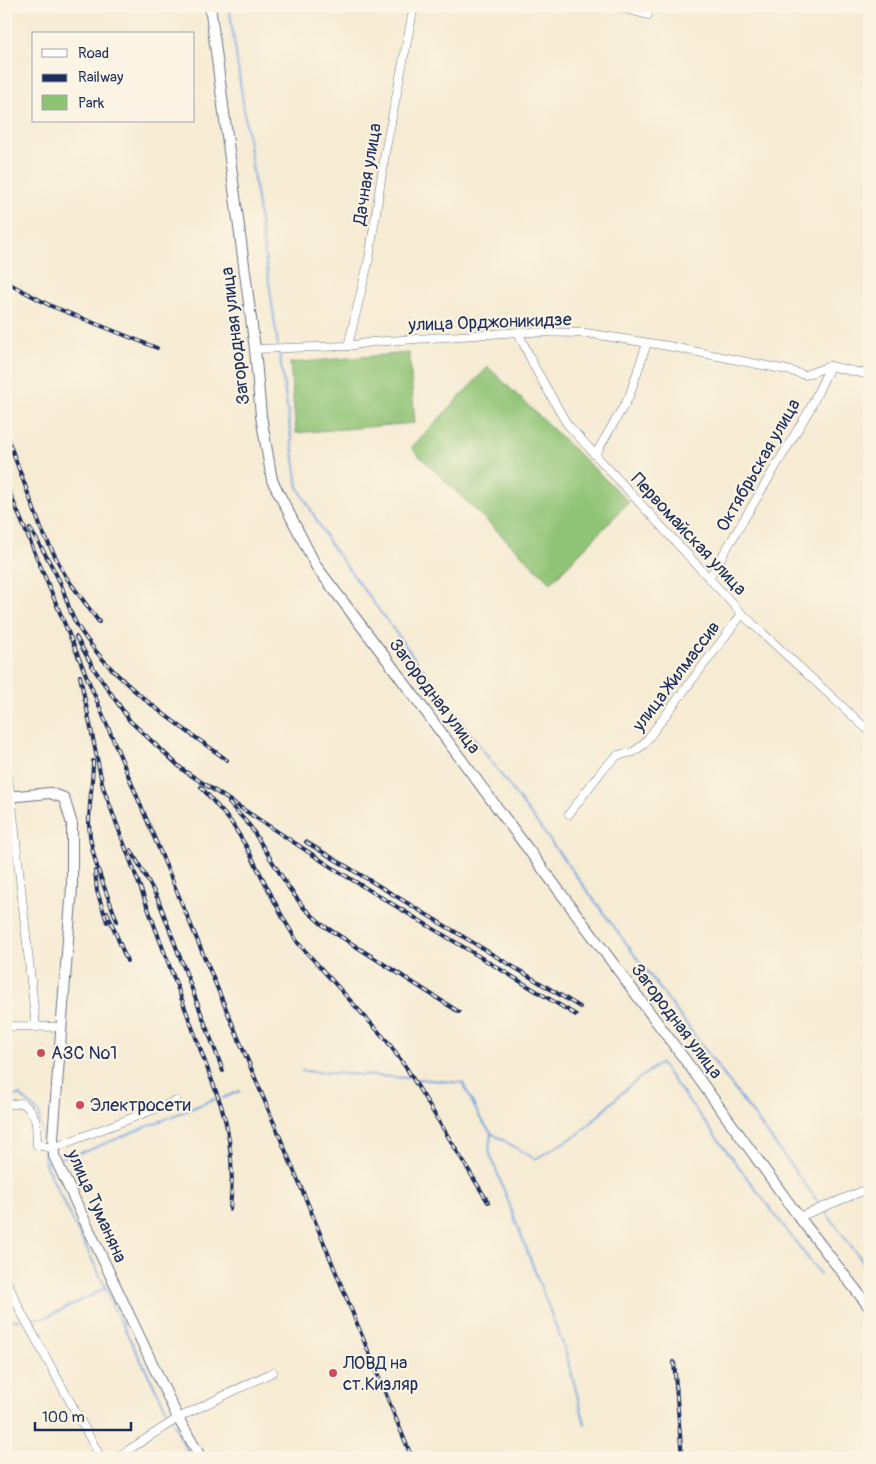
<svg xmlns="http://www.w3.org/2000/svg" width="876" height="1464" font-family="Pangolin,sans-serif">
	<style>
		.green { fill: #8fc374; stroke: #557969 }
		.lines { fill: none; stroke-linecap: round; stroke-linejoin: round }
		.stream { stroke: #74a7e0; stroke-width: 2 }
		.street-casing { stroke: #687187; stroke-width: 9 }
		.secondary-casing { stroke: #687187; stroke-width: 12 }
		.street { stroke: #fff; stroke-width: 8 }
		.secondary { stroke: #fff; stroke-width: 10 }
		.rail-casing { stroke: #1b2f5e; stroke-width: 4 }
		.rail { stroke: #fcf5e5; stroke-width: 2; stroke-dasharray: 5.5; stroke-linecap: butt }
		.poi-dot { fill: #d1495b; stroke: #fcf5e5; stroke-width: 2 }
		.labels { text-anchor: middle; stroke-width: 4; stroke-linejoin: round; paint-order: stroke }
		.street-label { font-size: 18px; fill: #1b2f5e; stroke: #fcf5e5 }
		.poi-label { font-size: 18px; fill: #1b2f5e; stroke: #fcf5e5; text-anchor: start }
	</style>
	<rect width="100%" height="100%" fill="#fcf5e5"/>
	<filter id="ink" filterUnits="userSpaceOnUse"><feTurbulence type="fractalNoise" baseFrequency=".02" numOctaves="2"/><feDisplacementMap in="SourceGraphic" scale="10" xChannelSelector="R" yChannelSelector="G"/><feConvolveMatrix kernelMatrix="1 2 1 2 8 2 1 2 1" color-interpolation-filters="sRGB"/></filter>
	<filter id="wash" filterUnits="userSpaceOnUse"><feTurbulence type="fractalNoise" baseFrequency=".0096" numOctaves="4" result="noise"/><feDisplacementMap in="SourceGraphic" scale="20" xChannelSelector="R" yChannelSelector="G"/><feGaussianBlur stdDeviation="1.12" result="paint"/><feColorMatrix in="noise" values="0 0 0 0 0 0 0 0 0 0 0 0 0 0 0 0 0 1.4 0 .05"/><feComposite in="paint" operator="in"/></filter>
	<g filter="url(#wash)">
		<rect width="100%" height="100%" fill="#f6ebd3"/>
		<g class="green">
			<path d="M 409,353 L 415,423 L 296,433 L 290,363 Z"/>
			<path d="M 488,367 L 629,502 L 551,583 L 411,448 Z"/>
		</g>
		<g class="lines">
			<g class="stream">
				<path d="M 229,6 L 278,345"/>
				<path d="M 279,350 L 298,487 L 330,544 L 821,1206"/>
				<path d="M 302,1071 L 408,1078"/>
				<path d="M 419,1079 L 463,1083 L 480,1118 L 491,1133 L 535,1159 L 579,1134 L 628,1087 L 660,1063 L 820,1274"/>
				<path d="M 9,1097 L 20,1095 L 39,1113 L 43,1141"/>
				<path d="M 223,1098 L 240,1091"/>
				<path d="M 491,1133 L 489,1151 L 565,1350 L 585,1424"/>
				<path d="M 44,1152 L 45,1164"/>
				<path d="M 61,1158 L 89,1150 L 215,1099"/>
				<path d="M 824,1210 L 870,1271"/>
				<path d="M 106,1288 L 112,1305 L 172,1420"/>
				<path d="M 31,1319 L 45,1318 L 106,1288 L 45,1164 L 50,1161"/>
				<path d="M 6,1320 L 20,1320"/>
				<path d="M 174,1424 L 191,1458"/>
			</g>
		</g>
	</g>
	<g filter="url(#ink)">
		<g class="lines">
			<defs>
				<g id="street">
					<path d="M 614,6 L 648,15"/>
					<path d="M 518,332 L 535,368 L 567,424 L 742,614 L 870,732"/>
					<path d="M 348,346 L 369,259 L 385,153 L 414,6"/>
					<path d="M 255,349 L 348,346 L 372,342 L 518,332 L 586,333 L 668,346 L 787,370 L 805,375 L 830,366 L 870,375"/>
					<path d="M 595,455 L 629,397 L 647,343"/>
					<path d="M 709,578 L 810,409 L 830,366"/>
					<path d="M 6,771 L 11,796 L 36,1027"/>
					<path d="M 569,814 L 603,769 L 618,755 L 633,752 L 643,745 L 742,614"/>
					<path d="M 6,1026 L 61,1027"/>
					<path d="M 6,1105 L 22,1103 C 39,1114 36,1127 37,1145 L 53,1148 L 176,1101"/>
					<path d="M 799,1217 L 870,1188"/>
					<path d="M 6,1280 L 21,1312 L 101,1458"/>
					<path d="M 6,1457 L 7,1458"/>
					<path d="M 116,1458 L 178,1418 L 273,1372"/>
				</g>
				<g id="secondary">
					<path d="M 210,6 L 255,349 L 261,416 L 272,480 L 316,566 L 385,657 L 691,1068 L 799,1217 L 870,1308"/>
					<path d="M 6,797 L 50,793 L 64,798 L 72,824 L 72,887 L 53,1138 L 54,1156 L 178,1418 L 201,1458"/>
				</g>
			</defs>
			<use href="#street" class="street-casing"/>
			<use href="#secondary" class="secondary-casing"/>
			<use href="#street" class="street"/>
			<use href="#secondary" class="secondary"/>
			<defs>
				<g id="rail">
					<path d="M 6,282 L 51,306 L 157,348"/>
					<path d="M 6,434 L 42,531 L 66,577 L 99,622"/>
					<path d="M 6,484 L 310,1209 L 412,1458"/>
					<path d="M 30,529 C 41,546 51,564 60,582 C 66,596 69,612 77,625 C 113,683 172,720 227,760"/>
					<path d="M 76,637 L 94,669 L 130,721 L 183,770 L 336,870 L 576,1015"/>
					<path d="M 80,676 L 103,787 L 221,1105 C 232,1140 234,1172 230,1209"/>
					<path d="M 93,761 C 93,782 89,803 89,824 C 90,857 106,890 117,921"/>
					<path d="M 201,787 L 231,822 L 246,846 L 283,918 L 298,943 L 387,1041 L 407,1069 L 488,1202"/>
					<path d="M 229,803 L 250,826 L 289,888 L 304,908 L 324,926 L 459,1012"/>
					<path d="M 306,842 L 580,1007"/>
					<path d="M 131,850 L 158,899 L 223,1071"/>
					<path d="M 95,871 L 97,891 L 107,922"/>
					<path d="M 107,912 L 127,961"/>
					<path d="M 674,1362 L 682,1458"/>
				</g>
			</defs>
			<use href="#rail" class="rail-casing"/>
			<use href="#rail" class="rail"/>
		</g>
	</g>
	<g class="poi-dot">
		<circle cx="41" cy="1053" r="5"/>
		<circle cx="80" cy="1105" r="5"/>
		<circle cx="333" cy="1373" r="5"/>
	</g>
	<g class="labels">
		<g class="street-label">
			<text transform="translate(367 174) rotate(-81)" y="6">Дачная улица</text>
			<text transform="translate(490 322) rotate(-2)" y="6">улица Орджоникидзе</text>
			<text transform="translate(235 336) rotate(-97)" y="6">Загородная улица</text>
			<text transform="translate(758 465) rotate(-60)" y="6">Октябрьская улица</text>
			<text transform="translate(689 534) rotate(47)" y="6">Первомайская улица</text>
			<text transform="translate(676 676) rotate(-53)" y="6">улица Жилмассив</text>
			<text transform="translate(435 696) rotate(53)" y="6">Загородная улица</text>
			<text transform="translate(677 1021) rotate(53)" y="6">Загородная улица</text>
			<text transform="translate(97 1206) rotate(66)" y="6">улица Туманяна</text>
		</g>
		<g class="poi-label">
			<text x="51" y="1059">АЗС №1</text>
			<text x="90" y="1111">Электросети</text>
			<text x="343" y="1369">ЛОВД на<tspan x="343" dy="21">ст.Кизляр</tspan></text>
		</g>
	</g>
	<rect width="876" height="1464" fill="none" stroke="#fcf5e5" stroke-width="25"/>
	<rect x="32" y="32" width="162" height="90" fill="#fcf5e5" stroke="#a2a6af"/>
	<rect x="42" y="49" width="25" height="8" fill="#ffffff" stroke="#a2a6af"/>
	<text x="78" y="58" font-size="15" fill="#1b2f5e">Road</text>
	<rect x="42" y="74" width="25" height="8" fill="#1b2f5e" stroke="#a2a6af"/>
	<text x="78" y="82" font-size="15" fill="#1b2f5e">Railway</text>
	<rect x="42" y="95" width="25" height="15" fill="#8fc374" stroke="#a2a6af"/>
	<text x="78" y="108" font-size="15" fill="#1b2f5e">Park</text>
	<path d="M35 1422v8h96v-8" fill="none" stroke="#1b2f5e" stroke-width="2.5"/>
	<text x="42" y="1422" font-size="15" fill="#1b2f5e" stroke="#fcf5e5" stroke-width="4" paint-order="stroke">100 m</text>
</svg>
